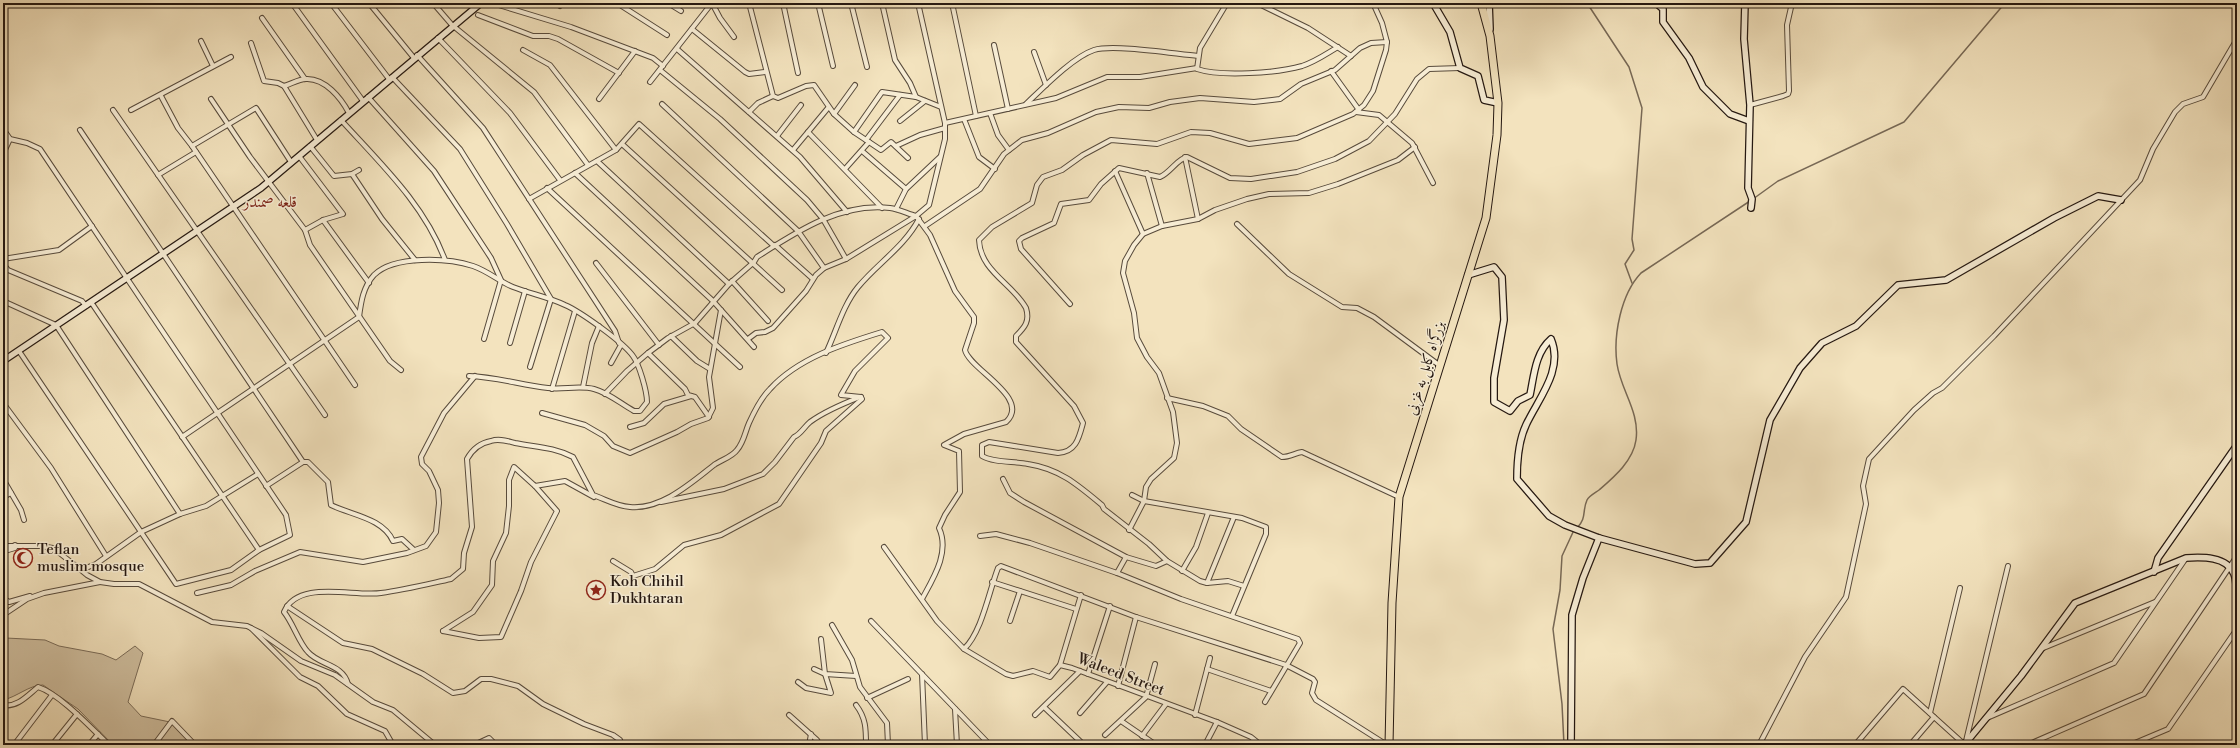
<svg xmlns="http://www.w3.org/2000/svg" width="2240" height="748" font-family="'Libre Bodoni',Amiri,serif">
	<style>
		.green { fill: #d0c0a1; stroke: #7a6c59 }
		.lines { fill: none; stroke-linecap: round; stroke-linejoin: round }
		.stream { stroke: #776855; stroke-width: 1.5 }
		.street-casing { stroke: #584b3c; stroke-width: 6 }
		.secondary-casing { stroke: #251811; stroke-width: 8 }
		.highway-casing { stroke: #251811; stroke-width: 9 }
		.street { stroke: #f7edd5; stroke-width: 4 }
		.secondary { stroke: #f7edd5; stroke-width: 5.5 }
		.highway { stroke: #f3e3be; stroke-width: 7 }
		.labels { text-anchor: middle; stroke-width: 3; stroke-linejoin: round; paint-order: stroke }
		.street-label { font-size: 15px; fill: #251811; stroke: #f7edd5 }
		.poi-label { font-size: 15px; fill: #251811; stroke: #f7edd5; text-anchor: start }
		.neighbourhood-label { font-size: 16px; fill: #7a1f14; stroke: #f7edd5 }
	</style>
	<rect width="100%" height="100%" fill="#f3e3be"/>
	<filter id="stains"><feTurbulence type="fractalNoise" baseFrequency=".005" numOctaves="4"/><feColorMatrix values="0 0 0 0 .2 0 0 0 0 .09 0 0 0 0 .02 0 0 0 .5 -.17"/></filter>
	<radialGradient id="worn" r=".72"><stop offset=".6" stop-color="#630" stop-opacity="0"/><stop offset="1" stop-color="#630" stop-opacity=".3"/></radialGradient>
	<path class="green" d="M 6,638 L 45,640 L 59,646 L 102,654 L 116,660 L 135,646 L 143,653 L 128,702 L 141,716 L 170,722 L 186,738 L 189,745 L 113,745 L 78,709 L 43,685 C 29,685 17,697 3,700 L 3,640 Z"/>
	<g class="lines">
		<g class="stream">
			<path d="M 1587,3 L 1629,67 L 1642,108 L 1632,239 L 1634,250 L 1625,264 L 1632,283"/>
			<path d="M 1753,199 L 1778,181 L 1904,122 L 2005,3"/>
			<path d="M 1577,528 C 1587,518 1582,511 1587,500 C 1589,496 1595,493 1599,490 C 1614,477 1633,461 1636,440 C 1640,412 1621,391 1617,364 C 1613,335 1621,294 1641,273 L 1750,201"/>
			<path d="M 1564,745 L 1562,704 L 1553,629 L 1560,590 L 1562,556 L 1574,530"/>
		</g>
		<defs>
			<g id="street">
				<path d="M 292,3 L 363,101"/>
				<path d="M 331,3 L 389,79"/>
				<path d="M 369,3 L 414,58"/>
				<path d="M 433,3 L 452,25 L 534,92 L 588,165"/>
				<path d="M 492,3 L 571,27 L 653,58 L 663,66"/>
				<path d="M 556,3 L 560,6"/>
				<path d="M 617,3 L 667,35"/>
				<path d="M 668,3 L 681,11"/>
				<path d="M 749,3 L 773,96 L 778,98 L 806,86 L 814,85 L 834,114 L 854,132 L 881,150 L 891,142 L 908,158"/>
				<path d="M 783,3 L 798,73"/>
				<path d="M 818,3 L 833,66"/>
				<path d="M 851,3 L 867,67"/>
				<path d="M 882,3 L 895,60 L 910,83 L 916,97 L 941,107"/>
				<path d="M 952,3 L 976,116"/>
				<path d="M 1227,3 L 1200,48 L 1197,69 C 1221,77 1277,73 1302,66 C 1315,62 1326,54 1338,47"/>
				<path d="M 1257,3 L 1308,28 L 1351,56"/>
				<path d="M 478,15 L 533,36 L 549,36 L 558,39 L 619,73"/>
				<path d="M 262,18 L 305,79"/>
				<path d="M 692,29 L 745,72 L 749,74 L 765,72"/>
				<path d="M 438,38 L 510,113 L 560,180"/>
				<path d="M 201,41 L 213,66"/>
				<path d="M 251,43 L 264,81 L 278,83 L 284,86 L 317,140"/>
				<path d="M 994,45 L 1008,109"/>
				<path d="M 677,49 L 800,157 L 847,212"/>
				<path d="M 523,50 L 550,65 L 616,150"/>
				<path d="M 1034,52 L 1046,85"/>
				<path d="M 417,55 L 483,128 L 615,331 L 619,343"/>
				<path d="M 660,70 L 720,119 L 807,200 L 823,219 L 846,259"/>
				<path d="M 1331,71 L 1359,110"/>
				<path d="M 392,77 L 460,149 L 507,224 L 551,299 L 530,367"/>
				<path d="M 650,82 L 712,3 L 720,18 L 734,37"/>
				<path d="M 284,86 C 291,84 299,79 306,79 C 325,78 341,98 349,113"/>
				<path d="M 161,96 L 178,128 L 192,146 L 355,385"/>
				<path d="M 368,97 L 434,171 L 491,258 L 501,280 L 484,339"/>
				<path d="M 211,99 L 250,157 L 305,230 L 310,245 L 390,361 L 401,370"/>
				<path d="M 599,99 L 635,51"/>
				<path d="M 662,104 L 798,231 L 824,268"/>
				<path d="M 1026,104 C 1043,88 1073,57 1094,50 C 1114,44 1175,54 1198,56"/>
				<path d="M 1750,105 L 1783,96 L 1788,94 L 1789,91 L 1787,25 L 1792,3"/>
				<path d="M 113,110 L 325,415"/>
				<path d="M 131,110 L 231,57"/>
				<path d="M 749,112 L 758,103 L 773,96"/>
				<path d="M 1356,112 L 1379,115 L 1412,143 L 1433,183"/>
				<path d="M 990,113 L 998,135 L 1009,150"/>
				<path d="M 834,114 L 855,85"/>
				<path d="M 964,119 L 979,157 L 995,169"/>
				<path d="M 341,120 C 380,163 425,205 445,260"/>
				<path d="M 900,121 L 925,101"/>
				<path d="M 945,123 L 1056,98 L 1107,77 L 1140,77 L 1197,68"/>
				<path d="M 3,129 L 10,139 L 27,143 L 40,149 L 286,515 L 290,535 L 259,550 L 231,570 L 176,584 L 19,351"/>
				<path d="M 80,130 L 303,462"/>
				<path d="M 808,132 L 882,208"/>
				<path d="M 854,132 L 882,92 L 916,97"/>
				<path d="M 777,136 L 801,105"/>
				<path d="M 866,140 L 900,95"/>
				<path d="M 622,144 L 782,290"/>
				<path d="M 192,146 L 256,108 L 291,162"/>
				<path d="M 310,146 L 334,176 L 352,174 L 359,170"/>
				<path d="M 896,146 L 920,135 L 945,128"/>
				<path d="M 793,150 L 828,108"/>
				<path d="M 862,151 L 906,189"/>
				<path d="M 3,154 L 10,139"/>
				<path d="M 299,156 L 343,214 L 323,220 L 305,230"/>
				<path d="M 1185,157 L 1198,219"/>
				<path d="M 597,161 L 729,284"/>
				<path d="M 845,169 L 869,142"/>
				<path d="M 1115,171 L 1143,234"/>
				<path d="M 575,173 L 713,301 L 754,347"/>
				<path d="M 1147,173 L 1162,226"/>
				<path d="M 352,174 L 382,219 L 415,260"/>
				<path d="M 158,175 L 196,152"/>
				<path d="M 547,188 L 740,367"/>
				<path d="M 529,199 L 616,150 L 639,124 L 774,246"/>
				<path d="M 896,209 L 906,189 L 940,157"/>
				<path d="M 323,220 L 369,283"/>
				<path d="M 1237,224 L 1289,274 L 1342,307 L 1357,308 L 1374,317 L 1439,365"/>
				<path d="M 925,226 L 980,189 L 1004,154 L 1022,140 L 1048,133 L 1096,112 L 1119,107 L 1149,108 L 1170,102 L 1200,98 L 1254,102 L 1280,99 L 1301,84 L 1335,70 L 1360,48 L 1371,43 L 1387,42"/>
				<path d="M 775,245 L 813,279"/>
				<path d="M 3,259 L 59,250 L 92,226"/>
				<path d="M 596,263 L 659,345"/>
				<path d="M 3,264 L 8,270 L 82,301 L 86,306"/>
				<path d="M 732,281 L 768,321"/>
				<path d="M 3,301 L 56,325 L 180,514"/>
				<path d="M 91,302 L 259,550"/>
				<path d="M 1070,304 L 1021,249 L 1019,241 L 1022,238 L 1054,223 L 1061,204 L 1089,200 L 1101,184 L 1119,168 L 1160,177 C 1171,172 1177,159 1187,157 L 1230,178 L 1251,179 L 1297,172 L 1335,159 L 1369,141 L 1395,114 L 1417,79 L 1429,69 L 1460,68"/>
				<path d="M 671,336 L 697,361 L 710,369"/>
				<path d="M 748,339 L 756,333 L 765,332 L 773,328 L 806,291 L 816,275 L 824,268 L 846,259 L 916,216 L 930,235 L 955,291 L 974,317 L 974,323 L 965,350 C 969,369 1032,398 1006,422 L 964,434 L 944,445 L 959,451 L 960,492 L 945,515 L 939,528 C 950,552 934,577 922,599"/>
				<path d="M 510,343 L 525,291"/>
				<path d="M 648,353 L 685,389 L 688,395 L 695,397 L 709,417"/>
				<path d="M 826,353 C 836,332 843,305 858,287 C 878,263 904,247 919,219"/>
				<path d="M 611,363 L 621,345"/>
				<path d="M 583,387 L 592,343 L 599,326"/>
				<path d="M 552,389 L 575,311"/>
				<path d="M 605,394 L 627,371 L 648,353 L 668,338 L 695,323 L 729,284 L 754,262 L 757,257 C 796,232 841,202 890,208 C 899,209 908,214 916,216 L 929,205 L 945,139 L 945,123 L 918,3"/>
				<path d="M 1167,398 L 1203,406 L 1228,416 L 1241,429 L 1282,457 C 1290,457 1295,453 1302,452 L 1399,497"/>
				<path d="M 3,403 L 51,468 L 106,556"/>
				<path d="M 542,413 L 585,425 L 604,436 L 613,446 L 630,453 L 677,432 L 691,424 L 708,418 L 713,408 L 709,377 L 721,310"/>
				<path d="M 630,427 L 644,423 L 664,404 L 691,396"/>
				<path d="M 182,437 L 359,317 C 361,302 363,287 374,275 C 394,255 448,258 473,266 C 488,271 500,282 513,287 C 531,294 548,297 565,305 C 581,312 623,342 633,356 C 639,364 647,391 647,402 L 640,411 L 634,411 C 621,404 609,393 594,389 C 579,385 563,390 548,388 C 521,385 497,377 469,376"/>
				<path d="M 3,479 L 21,510 L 24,520"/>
				<path d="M 1003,479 L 1010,493 L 1024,502 L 1126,557 L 1156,566 L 1167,561"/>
				<path d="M 266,486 L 303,462 L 308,462 L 328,482 L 331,505 C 351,515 383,518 393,541 L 402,539 L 414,550"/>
				<path d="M 1132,495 L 1144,501 L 1242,518 L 1266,527 L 1266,534 L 1232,616"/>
				<path d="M 3,497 L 11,493"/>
				<path d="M 661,502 L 724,489 L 763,474 L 775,462 L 794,437 C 801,434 804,427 810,422 C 825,411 842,404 860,397"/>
				<path d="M 1129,530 L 1144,501 L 1146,487 L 1151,479 L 1174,458 L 1177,443 L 1173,412 L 1159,373 L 1147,357 L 1137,338 L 1134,313 L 1123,273 L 1125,261 L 1134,245 L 1143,234 L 1162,226 L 1198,219 L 1215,210 L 1247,199 L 1269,194 L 1309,193 L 1338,184 L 1398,160 L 1415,147"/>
				<path d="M 980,536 L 996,534 L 1030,543 L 1117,573 L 1181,599 L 1298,639 L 1300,643 L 1265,702"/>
				<path d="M 3,546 L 40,546 L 53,548 L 76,566 L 86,568 L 96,564 L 141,532 L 180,514 L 206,506 L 258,474"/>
				<path d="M 884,547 L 937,621 L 964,649 L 1006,674 L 1013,676 L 1033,671 L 1050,677 L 1060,665 L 1072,668 L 1217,722 L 1251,737 L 1261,745"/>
				<path d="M 3,555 L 5,551 L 15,548 L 15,545"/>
				<path d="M 613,561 L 631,572 L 633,576 L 655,569 L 684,545 L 721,535 L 779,504 L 821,443 L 826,431 L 862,399 L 861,397"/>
				<path d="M 76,566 L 87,575 L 100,582 L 114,584 L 139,584 L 212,622 L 247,626 L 261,633 L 301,661 L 335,675 L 373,702 L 393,710 L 435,745"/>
				<path d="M 1182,571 L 1196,547 L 1208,513"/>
				<path d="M 1117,573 L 1126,557"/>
				<path d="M 992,582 L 1076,609"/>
				<path d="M 1207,583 L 1234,517"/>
				<path d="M 1244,586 L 1228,581 L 1207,583 L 1200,581 L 1167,561 L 1149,544 L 1104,509 L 1102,505 C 1078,485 1060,469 1028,464 C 1014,461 994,463 982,456 L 982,445 L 989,442 L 1058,453 C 1076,452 1079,438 1083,423 L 1074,406 L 1016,342 L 1016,336 C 1025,327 1030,321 1026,308 C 1013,284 980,271 979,240 L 992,227 L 1032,203 L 1037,185 L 1043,177 L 1062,170 L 1083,155 L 1111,140 L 1157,144 L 1191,132 L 1210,133 L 1249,144 L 1297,138 L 1353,114 L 1364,105 L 1373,91 L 1386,50 L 1387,42 L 1382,23 L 1373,3"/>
				<path d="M 197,593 L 231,585 L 255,571 L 300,552 L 363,562 L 407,553 L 426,546 L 436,532 L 439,503 L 438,490 L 429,471 L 422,464 L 421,457 L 444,413 L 475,376"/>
				<path d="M 3,598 L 9,602 L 30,596"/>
				<path d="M 287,606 L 343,643 L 372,649 L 423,674 L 453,693 L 465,691 L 481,679 L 491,679 L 518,686 L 543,704 L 584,724 L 613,735 L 620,740 L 622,745"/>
				<path d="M 3,615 L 27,599 L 44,593 L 100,582"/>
				<path d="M 871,621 L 990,745"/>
				<path d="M 1010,621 L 1020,591"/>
				<path d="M 832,625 L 852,660 L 860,687 L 887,723 L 888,745"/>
				<path d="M 251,628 L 300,677 L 318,686 L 347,714 L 385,731 L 393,745"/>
				<path d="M 443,631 L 473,612 L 492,585 L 493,561 L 506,533 L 509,506 L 509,480 L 514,467 L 535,486 L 565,481 L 594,497"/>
				<path d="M 443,631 L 479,638 L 501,637 L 521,591 L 531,562 L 557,511 L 535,486"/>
				<path d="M 964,649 C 982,632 989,591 998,568 L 1001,566 L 1136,617 L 1286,665 L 1313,679 L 1315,682 L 1312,693 L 1316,700 L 1387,745"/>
				<path d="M 2041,649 L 2155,602"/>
				<path d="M 1060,665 L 1081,595"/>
				<path d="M 814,669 L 825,674 L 856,676"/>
				<path d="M 1207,669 L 1271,691"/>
				<path d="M 922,674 L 925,745"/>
				<path d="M 1088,674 L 1110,606"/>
				<path d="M 798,682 L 806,688 L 831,693 L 825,674 L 821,639"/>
				<path d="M 348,684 C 343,664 319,665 308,652 C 299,643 293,623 284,612 C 298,579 353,597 381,593 C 404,590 428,584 451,579 L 463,569 L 464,553 L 472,527 L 467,459 C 472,450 480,443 491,441 C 499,438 507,441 515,443 C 535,447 554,447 573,457 L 593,495 C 605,499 616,506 630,507 C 661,510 691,483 714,465 C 721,460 732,457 737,450 C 744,442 745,432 749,423 C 754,412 761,398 770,389 C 798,358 843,344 882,332 L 888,338 L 855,371 L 841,395 L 861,397"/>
				<path d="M 1118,686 L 1136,617"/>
				<path d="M 867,698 L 908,679"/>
				<path d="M 3,705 C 17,708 28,695 38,687 C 60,694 92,729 109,745"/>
				<path d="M 856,705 C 866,718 866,729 866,745"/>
				<path d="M 1044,707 L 1084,745"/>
				<path d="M 955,709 L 957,745"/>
				<path d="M 1080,713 L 1107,682"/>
				<path d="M 1930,713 L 1960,588"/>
				<path d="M 789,715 L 817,740 L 820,745"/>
				<path d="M 1035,715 L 1080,671"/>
				<path d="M 1195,715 L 1210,658"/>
				<path d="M 1987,718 L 2114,663 L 2186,558"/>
				<path d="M 1121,721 L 1156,745"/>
				<path d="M 1105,735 L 1146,697 L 1155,664"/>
				<path d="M 1142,736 L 1166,704"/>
				<path d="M 14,745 L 52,695"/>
				<path d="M 52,745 L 77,714"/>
				<path d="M 89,745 L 98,734"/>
				<path d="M 154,745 L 172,721 L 195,745"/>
				<path d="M 474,745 L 489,738 L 496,745"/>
				<path d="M 809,745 L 811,734"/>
				<path d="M 1205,745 L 1217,722"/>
				<path d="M 1759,745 L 1805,657 L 1846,597 L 1866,504 L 1863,486 L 1869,459 L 1914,410 L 1933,393 L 1942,388 L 1994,336 L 2140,180 L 2153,149 L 2175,112 L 2183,104 L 2203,97 L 2237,39"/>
				<path d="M 1855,745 L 1903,689 L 1965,745 L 2008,566"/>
				<path d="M 1910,745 L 1934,717"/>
				<path d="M 2027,745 L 2144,694 L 2237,556"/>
				<path d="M 2130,745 L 2168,729 L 2237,629"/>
			</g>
			<g id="secondary">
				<path d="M 1433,3 L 1450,32 L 1460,68 L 1478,76 L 1484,100 L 1498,103"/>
				<path d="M 1489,3 L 1490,29"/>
				<path d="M 1656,3 L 1663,9 L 1663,22 L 1689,58 L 1703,87 L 1730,114 L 1749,121"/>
				<path d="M 1745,3 L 1744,39 L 1750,105 L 1748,188 L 1752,199 L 1751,208"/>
				<path d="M 1468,275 L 1494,267 L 1502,277 L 1504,320 L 1494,378 L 1494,402 L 1510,411 L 1518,401 L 1530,395 C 1534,376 1535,353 1551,339 C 1564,370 1538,399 1526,425 C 1518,442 1517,461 1517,479 L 1549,516 L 1565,525 L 1599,538 L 1695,564 L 1710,563 L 1746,522 L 1770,420 L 1800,368 L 1822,343 L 1856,326 L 1898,285 L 1946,280 L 2054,218 L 2098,196 L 2121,200"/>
				<path d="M 3,361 L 261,188 L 481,3"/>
				<path d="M 2154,572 L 2158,558 L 2237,445"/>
				<path d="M 1571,745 L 1572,615 L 1583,578 L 1599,538"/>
				<path d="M 1964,745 L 2021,676 L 2075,603 L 2186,558 C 2202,557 2227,556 2234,574 C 2236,579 2236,586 2237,591"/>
			</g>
			<path id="highway" d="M 1389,745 L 1392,603 L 1399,497 L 1486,218 L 1497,135 L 1498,103 L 1490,36 L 1481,3"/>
		</defs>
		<use href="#street" class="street-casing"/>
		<use href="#secondary" class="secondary-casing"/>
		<use href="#highway" class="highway-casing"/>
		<use href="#street" class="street"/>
		<use href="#secondary" class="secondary"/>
		<use href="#highway" class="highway"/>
	</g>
	<defs>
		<symbol id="mosque-ring" viewBox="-11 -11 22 22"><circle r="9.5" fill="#f7edd5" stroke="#8f2418" stroke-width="1.5"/><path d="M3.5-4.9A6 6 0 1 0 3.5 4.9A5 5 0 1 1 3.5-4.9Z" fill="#8f2418"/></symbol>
		<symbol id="sight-ring" viewBox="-11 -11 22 22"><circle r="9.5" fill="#f7edd5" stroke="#8f2418" stroke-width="1.5"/><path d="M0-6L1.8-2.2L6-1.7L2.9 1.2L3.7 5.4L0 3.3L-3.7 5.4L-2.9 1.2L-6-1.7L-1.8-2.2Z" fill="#8f2418"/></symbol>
	</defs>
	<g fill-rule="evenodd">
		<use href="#mosque-ring" x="12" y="547" width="22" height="22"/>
		<use href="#sight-ring" x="585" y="579" width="22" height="22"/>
	</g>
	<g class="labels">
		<g class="street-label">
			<text transform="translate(1425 368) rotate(-73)" y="5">بزرگراه کابل به غزنی</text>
			<text transform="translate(1121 674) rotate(21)" y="5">Waleed Street</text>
		</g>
		<g class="poi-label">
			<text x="37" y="554">Teflan<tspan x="37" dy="17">muslim mosque</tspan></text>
			<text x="610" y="586">Koh Chihil<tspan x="610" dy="17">Dukhtaran</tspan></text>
		</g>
		<g class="neighbourhood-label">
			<text x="270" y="207">قلعه صمندر</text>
		</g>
	</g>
	<rect width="2240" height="748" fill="none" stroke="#f3e3be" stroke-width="16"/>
	<rect x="4" y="4" width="2232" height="740" fill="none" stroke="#251811" stroke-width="2"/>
	<rect x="8" y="8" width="2224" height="732" fill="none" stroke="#251811"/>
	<rect width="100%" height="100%" filter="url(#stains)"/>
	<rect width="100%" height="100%" fill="url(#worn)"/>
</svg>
